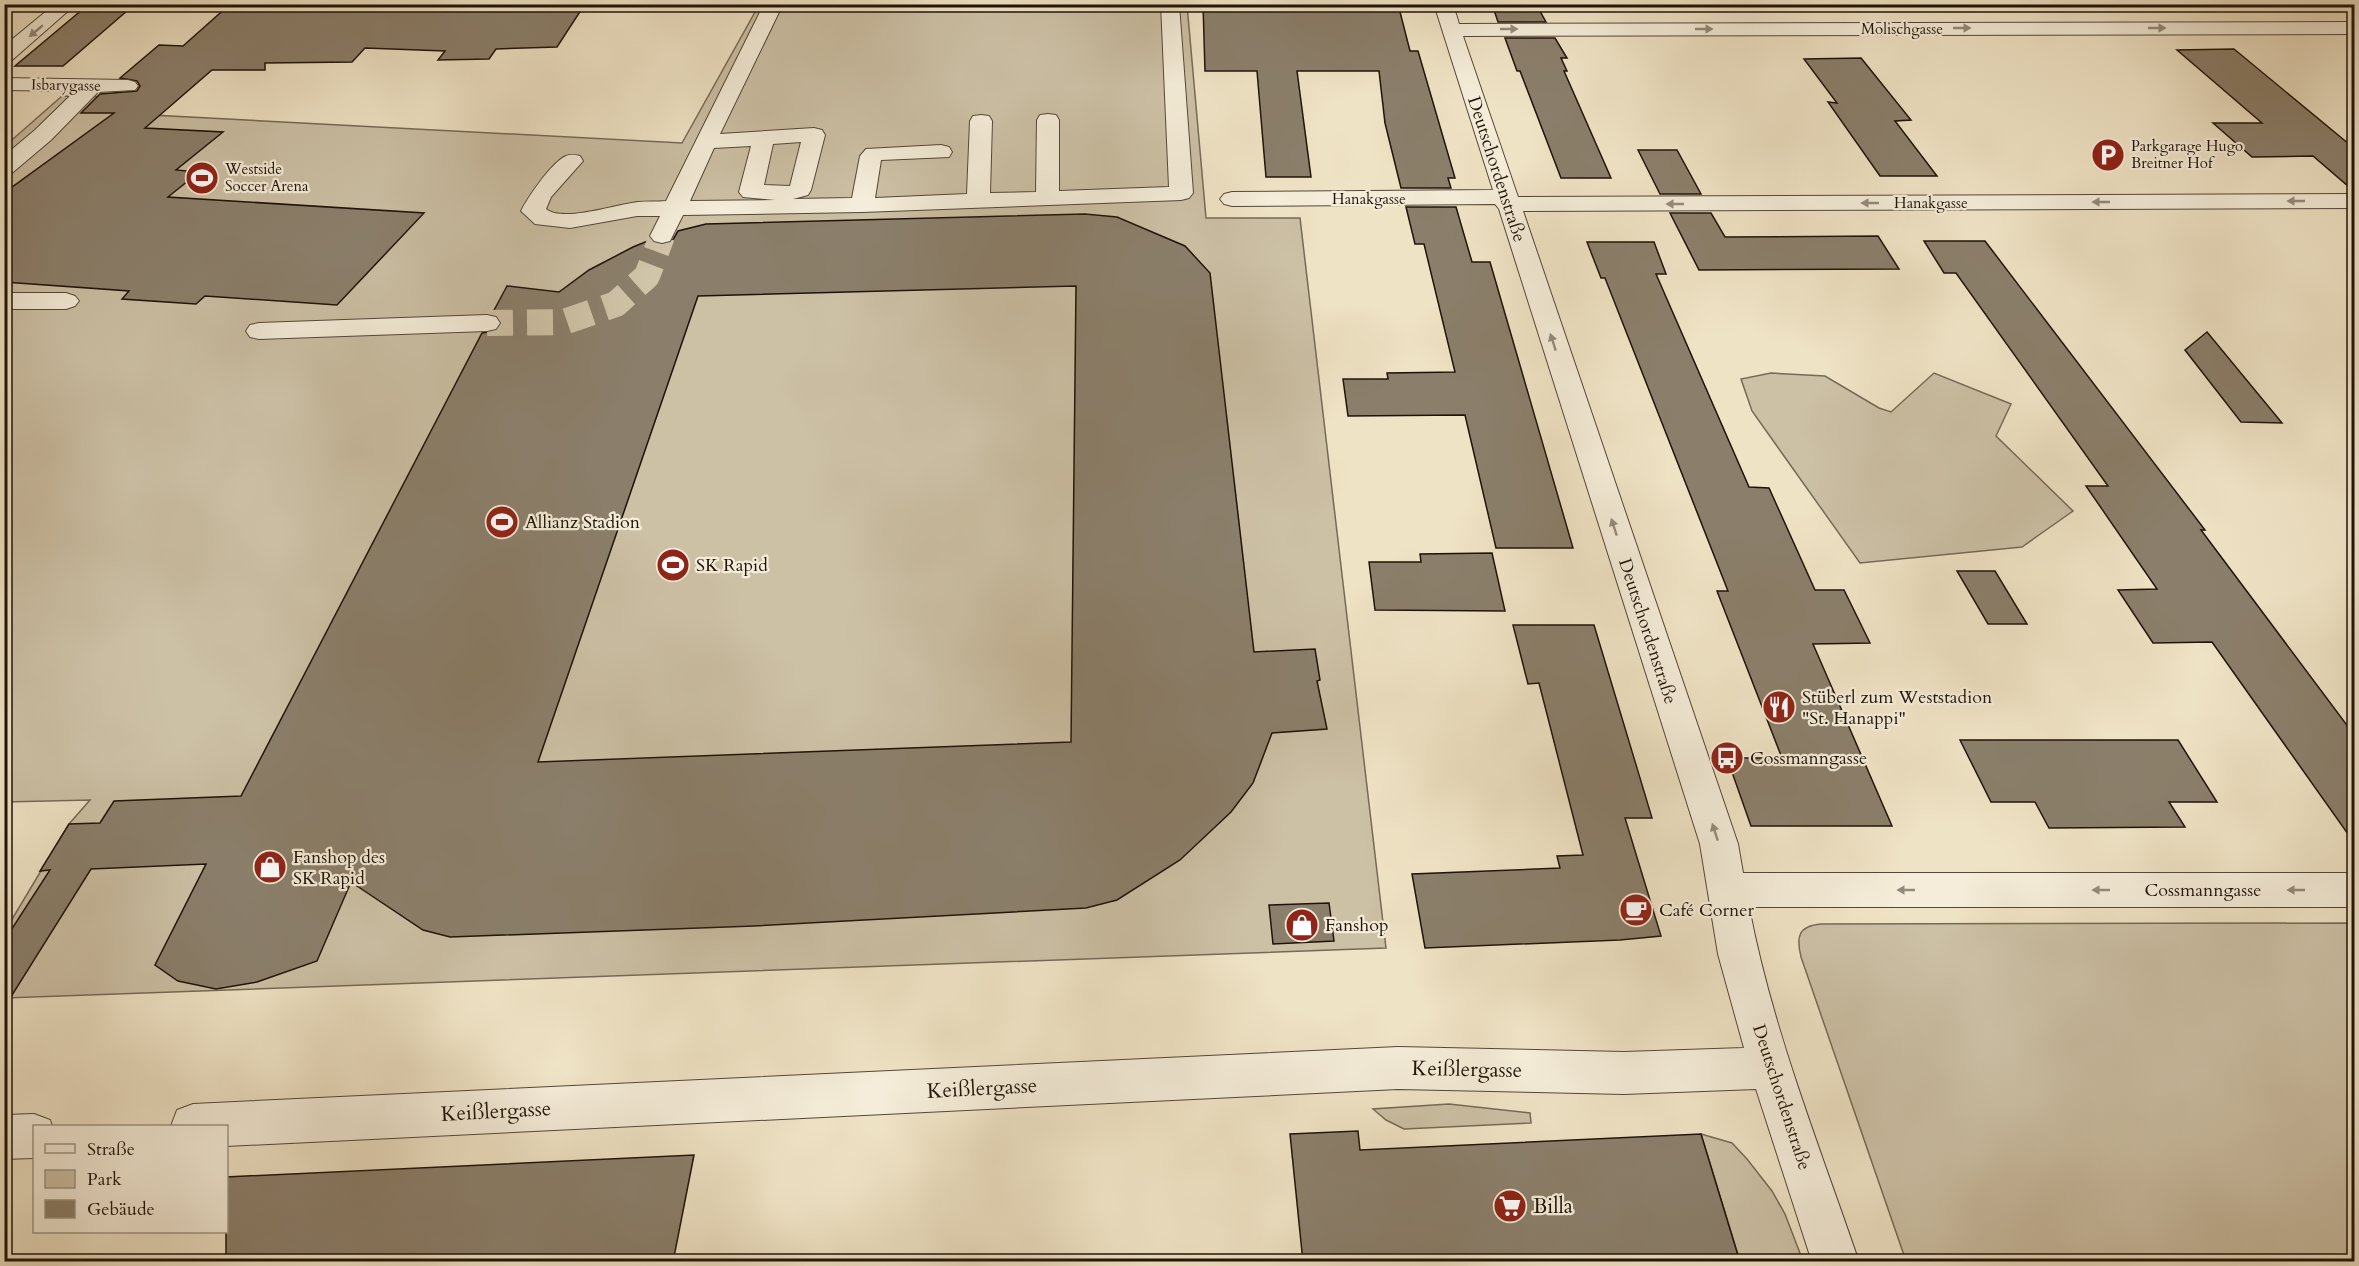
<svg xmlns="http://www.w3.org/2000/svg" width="2359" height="1266" font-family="Cardo,serif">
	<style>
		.green { fill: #ccc0a5; stroke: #766a57; stroke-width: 1.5 }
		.building { fill: #8b7f6b; stroke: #1f1309; stroke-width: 1.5; fill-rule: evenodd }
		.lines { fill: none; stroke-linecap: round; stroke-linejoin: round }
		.minor-tunnel { stroke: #d0c4a9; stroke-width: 26; stroke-dasharray: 26 14; stroke-linecap: butt }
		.minor-casing { stroke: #534738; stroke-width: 2 }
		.minor { fill: #f5edd9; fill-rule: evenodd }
		.oneway { fill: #958b7b }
		.labels { text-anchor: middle; stroke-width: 4.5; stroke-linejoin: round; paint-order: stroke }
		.far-street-label { font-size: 15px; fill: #1f1309; stroke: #f5edd9 }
		.far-poi-label { font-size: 15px; fill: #1f1309; stroke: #f5edd9; text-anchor: start }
		.street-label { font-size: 18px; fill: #1f1309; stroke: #f5edd9 }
		.poi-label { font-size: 18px; fill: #1f1309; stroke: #f5edd9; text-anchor: start }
		.near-street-label { font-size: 21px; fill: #1f1309; stroke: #f5edd9 }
		.near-poi-label { font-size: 21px; fill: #1f1309; stroke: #f5edd9; text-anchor: start }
	</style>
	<rect width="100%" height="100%" fill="#efe3c5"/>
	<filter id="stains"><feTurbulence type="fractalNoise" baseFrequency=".00333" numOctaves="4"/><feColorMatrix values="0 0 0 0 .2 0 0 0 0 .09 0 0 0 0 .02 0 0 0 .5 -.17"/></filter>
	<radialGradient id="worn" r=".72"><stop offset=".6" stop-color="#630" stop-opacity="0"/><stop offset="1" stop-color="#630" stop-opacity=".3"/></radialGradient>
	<g class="green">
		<path d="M 759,5 L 1187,5 L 1206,218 L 1300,218 L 1386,948 L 5,998 L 5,931 L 69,824 L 90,800 L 4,802 L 5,146 L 62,96 L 133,97 L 114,113 L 682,143 Z"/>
		<path d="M 1771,373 L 1825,376 L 1879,408 L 1891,412 L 1934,373 L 2011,404 L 1996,436 L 2073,511 L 2022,547 L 1860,563 L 1752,411 L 1741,379 Z"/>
		<path d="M 2354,923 L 2354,1261 L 1906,1261 L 1801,957 C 1796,937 1798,926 1821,924 Z"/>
		<path d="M 1449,1104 L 1530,1113 L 1531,1123 L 1404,1129 L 1386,1120 L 1373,1109 Z"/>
		<path d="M 1701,1134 L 1732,1143 L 1747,1159 L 1772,1191 L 1785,1214 L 1803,1261 L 1740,1261 Z"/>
	</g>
	<g class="building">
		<path d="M 89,4 L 135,4 L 63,66 L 15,66 Z"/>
		<path d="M 284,4 L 585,4 L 557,47 L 496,49 L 489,59 L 438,60 L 445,51 L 365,48 L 352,62 L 265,63 L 265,70 L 212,70 L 145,128 L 223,132 L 176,170 L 199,172 L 168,197 L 424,213 L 337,305 L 205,296 L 196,304 L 122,299 L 129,291 L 4,282 L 4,193 L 114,113 L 81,113 L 100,94 L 137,91 L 140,86 L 137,81 L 120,78 L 159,45 L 183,46 L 228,6 L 281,7 Z"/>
		<path d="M 1203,4 L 1398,4 L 1410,51 L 1418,51 L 1455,178 L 1448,178 L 1451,188 L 1401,188 L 1385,123 L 1379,71 L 1297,71 L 1311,177 L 1266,177 L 1257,71 L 1205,71 Z"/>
		<path d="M 1492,4 L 1536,4 L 1546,22 L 1498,22 Z"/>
		<path d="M 1505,38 L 1555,38 L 1567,58 L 1561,58 L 1567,71 L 1564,71 L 1611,178 L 1561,178 L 1520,71 L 1517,71 Z"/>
		<path d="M 2234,49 L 2355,149 L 2355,192 L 2313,156 L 2252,157 L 2213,123 L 2262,123 L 2177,50 Z"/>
		<path d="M 1861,58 L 1911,120 L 1895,121 L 1937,176 L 1880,176 L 1828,102 L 1837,103 L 1804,59 Z"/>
		<path d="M 1638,150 L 1677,150 L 1701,194 L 1660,194 Z"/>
		<path d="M 1406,207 L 1456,207 L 1472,262 L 1490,262 L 1573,548 L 1496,548 L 1465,415 L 1348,416 L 1343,379 L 1388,379 L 1387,373 L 1455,372 L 1424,244 L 1415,244 Z"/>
		<path d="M 1670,213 L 1711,213 L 1725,237 L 1878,236 L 1899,269 L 1699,270 Z"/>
		<path d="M 1085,214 L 1117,217 L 1185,246 L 1210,273 L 1254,652 L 1315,649 L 1320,680 L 1317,681 L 1327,729 L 1272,733 L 1253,783 L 1231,812 L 1180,860 L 1117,900 L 1086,908 L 754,926 L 450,937 L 423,930 L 351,882 L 317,961 L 257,982 L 216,989 L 178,981 L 155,965 L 206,864 L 91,869 L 4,1008 L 4,941 L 50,870 L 40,871 L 69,824 L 100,823 L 114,801 L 241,796 L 482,333 L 496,331 L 502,324 L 498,316 L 492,314 L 507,286 L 559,292 L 589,270 L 633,247 L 650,240 L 661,245 L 671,243 L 678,231 L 706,224 ZM 1076,286 L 1071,742 L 538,762 L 698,296 Z"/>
		<path d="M 1924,241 L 1985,241 L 2205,530 L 2201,530 L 2355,736 L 2355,844 L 2212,642 L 2153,643 L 2118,590 L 2157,589 L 2086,486 L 2108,486 L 1956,273 L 1944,273 Z"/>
		<path d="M 1587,242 L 1654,242 L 1666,274 L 1656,274 L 1749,487 L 1769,488 L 1815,590 L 1844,590 L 1870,643 L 1813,644 L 1892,826 L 1751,826 L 1727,758 L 1782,758 L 1717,591 L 1728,591 L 1605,278 L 1601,278 Z"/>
		<path d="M 2207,332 L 2282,423 L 2241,422 L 2185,350 Z"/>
		<path d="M 1492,553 L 1505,611 L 1375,610 L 1369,562 L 1421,562 L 1420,554 Z"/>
		<path d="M 1957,571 L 1995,571 L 2027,624 L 1988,624 Z"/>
		<path d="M 1513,625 L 1594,625 L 1652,818 L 1625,818 L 1661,936 L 1620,940 L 1425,948 L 1412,874 L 1560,868 L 1557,856 L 1583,855 L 1539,683 L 1528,684 Z"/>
		<path d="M 1960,740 L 2178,740 L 2217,802 L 2169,802 L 2185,827 L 2049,828 L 2035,802 L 1991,802 Z"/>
		<path d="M 1329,903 L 1334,941 L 1273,944 L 1269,905 Z"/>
		<path d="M 1358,1131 L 1360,1150 L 1701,1134 L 1740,1262 L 1303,1262 L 1290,1134 Z"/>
		<path d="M 694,1155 L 673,1262 L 226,1262 L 226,1177 Z"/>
	</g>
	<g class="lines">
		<path class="minor-tunnel" d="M 487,323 L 564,322 L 616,304 L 647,276 L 662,236"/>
		<defs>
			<g id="minor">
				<path d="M 55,4 L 76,4 L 11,61 L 4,63 L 4,46 Z"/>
				<path d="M 764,4 L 783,4 L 720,134 L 814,128 L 822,130 L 825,135 L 811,190 L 808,195 L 793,199 L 852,198 L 860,156 L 866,149 L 941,145 L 949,147 L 952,152 L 949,157 L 881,160 L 875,198 L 967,194 L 970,121 L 973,116 L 981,115 L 989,116 L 992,121 L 990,193 L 1036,192 L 1037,120 L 1040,115 L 1048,114 L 1056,115 L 1059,120 L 1059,191 L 1169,187 L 1161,4 L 1179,4 L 1193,193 L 1189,198 L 1181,200 L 862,212 L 683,215 L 670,241 L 662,243 L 654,241 L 650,236 L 660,216 L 637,216 L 570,228 L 535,224 L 521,211 C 528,197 552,162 566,156 C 571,154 575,155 580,156 L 583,161 L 551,197 L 546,209 C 563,223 617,204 638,202 C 647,201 657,202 666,201 ZM 801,142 L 790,186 L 764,185 L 773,144 ZM 751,146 L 739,192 L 743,197 L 775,200 L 690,201 L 714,148 Z"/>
				<path d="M 1434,4 L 1453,4 L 1459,24 L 2354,22 L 2354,34 L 1463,36 L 1518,197 L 2354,194 L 2354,208 L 1523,211 L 1738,844 L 1743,873 L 2354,873 L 2354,907 L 1749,907 C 1772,1028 1819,1145 1859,1262 L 1812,1262 L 1756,1089 L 1624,1094 L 1398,1089 L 226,1146 L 226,1126 L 171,1126 L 177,1110 L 193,1104 L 1398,1047 L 1624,1052 L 1744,1048 L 1718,954 L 1700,844 L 1499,209 L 1495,204 L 1232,206 L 1224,204 L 1220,199 L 1224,194 L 1232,192 L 1493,190 Z"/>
				<path d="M 4,78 L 128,80 L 135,82 L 138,86 L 135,90 L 98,92 L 51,140 L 12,173 L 4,175 L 4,156 L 35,130 L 75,91 L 4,90 Z"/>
				<path d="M 4,293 L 66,293 L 75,296 L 79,301 L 75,306 L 66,309 L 4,309 Z"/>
				<path d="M 487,315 L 496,317 L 500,323 L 496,329 L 487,331 L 259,339 L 250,337 L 246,331 L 250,325 L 259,323 Z"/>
				<path d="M 34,1114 L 50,1120 L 52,1126 L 34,1126 L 34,1158 L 4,1159 L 4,1115 Z"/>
			</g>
		</defs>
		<use href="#minor" class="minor-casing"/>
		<use href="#minor" class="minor"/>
	</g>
	<defs><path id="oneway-solid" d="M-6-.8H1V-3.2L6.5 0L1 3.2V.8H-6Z" transform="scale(1.5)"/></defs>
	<g class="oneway">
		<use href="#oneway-solid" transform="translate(1962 28)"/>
		<use href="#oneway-solid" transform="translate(2157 28)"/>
		<use href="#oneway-solid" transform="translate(1509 29)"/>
		<use href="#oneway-solid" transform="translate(1704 29)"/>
		<use href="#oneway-solid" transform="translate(36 31) rotate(140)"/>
		<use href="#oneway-solid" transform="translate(2296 201) rotate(180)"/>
		<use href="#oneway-solid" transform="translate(2101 202) rotate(180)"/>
		<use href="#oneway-solid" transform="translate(1870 203) rotate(-180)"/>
		<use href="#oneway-solid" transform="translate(1675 204) rotate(180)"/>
		<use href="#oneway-solid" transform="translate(1553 342) rotate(-108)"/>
		<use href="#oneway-solid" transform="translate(1614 527) rotate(-108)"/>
		<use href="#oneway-solid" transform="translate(1715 832) rotate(-108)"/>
		<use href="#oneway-solid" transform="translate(1906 890) rotate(-180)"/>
		<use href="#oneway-solid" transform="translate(2101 890) rotate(-180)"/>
		<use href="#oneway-solid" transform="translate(2296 890) rotate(180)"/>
	</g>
	<defs>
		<symbol id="parking-disc" viewBox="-11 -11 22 22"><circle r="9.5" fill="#8f2418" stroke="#f5edd9"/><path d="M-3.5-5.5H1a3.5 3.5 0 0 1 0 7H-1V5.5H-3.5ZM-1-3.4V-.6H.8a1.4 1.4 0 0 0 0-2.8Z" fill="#fff"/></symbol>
		<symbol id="stadium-disc" viewBox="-11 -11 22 22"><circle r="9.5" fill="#8f2418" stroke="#f5edd9"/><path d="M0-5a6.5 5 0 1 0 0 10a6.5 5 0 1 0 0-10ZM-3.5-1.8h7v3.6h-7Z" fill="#fff"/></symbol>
		<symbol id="restaurant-disc" viewBox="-11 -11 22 22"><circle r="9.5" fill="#8f2418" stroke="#f5edd9"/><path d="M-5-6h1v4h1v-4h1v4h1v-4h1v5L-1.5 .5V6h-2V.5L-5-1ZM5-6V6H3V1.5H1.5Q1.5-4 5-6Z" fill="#fff"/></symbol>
		<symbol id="bus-disc" viewBox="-11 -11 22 22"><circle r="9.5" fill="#8f2418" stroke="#f5edd9"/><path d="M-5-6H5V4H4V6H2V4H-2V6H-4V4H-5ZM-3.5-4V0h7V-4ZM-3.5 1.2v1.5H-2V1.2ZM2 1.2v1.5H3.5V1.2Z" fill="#fff"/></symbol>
		<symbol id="shop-disc" viewBox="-11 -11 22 22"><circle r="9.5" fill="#8f2418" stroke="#f5edd9"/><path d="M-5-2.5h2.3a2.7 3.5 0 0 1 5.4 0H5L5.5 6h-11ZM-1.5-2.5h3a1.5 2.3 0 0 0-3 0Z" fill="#fff"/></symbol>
		<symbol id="cafe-disc" viewBox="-11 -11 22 22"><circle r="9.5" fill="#8f2418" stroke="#f5edd9"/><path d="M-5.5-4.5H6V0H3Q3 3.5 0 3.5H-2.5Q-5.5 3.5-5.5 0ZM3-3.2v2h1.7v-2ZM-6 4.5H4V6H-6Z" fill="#fff"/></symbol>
		<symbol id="supermarket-disc" viewBox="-11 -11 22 22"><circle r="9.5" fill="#8f2418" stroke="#f5edd9"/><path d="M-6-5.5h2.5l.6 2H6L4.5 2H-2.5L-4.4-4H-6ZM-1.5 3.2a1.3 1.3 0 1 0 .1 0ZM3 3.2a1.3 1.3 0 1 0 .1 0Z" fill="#fff"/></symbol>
	</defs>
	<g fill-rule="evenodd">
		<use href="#parking-disc" x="2089" y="136" width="38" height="38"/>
		<use href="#stadium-disc" x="183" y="159" width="38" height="38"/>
		<use href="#stadium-disc" x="483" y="503" width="38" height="38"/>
		<use href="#stadium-disc" x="654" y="546" width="38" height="38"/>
		<use href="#restaurant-disc" x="1760" y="688" width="38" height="38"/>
		<use href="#bus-disc" x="1708" y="739" width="38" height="38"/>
		<use href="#shop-disc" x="251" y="848" width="38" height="38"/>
		<use href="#cafe-disc" x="1617" y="891" width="38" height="38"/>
		<use href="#shop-disc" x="1283" y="906" width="38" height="38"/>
		<use href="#supermarket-disc" x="1491" y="1187" width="38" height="38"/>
	</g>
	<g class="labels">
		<g class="far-street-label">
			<text x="1902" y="34">Molischgasse</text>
			<text transform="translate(66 85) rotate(1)" y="5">Isbarygasse</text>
			<text x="1369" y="204">Hanakgasse</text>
			<text x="1931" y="208">Hanakgasse</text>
		</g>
		<g class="far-poi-label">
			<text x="2131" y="151">Parkgarage Hugo<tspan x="2131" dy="17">Breitner Hof</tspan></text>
			<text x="225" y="174">Westside<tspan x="225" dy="17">Soccer Arena</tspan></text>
		</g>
		<g class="street-label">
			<text transform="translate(1497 169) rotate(72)" y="6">Deutschordenstraße</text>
			<text transform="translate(1648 631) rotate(72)" y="6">Deutschordenstraße</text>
			<text x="2203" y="896">Cossmanngasse</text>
			<text transform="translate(1782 1097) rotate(72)" y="6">Deutschordenstraße</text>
		</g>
		<g class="poi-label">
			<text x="525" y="528">Allianz Stadion</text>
			<text x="696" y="571">SK Rapid</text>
			<text x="1802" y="703">Stüberl zum Weststadion<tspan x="1802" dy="21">"St. Hanappi"</tspan></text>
			<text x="1750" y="764">Cossmanngasse</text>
			<text x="293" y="863">Fanshop des<tspan x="293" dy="21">SK Rapid</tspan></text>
			<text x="1659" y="916">Café Corner</text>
			<text x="1325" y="931">Fanshop</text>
		</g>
		<g class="near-street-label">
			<text transform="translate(1467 1069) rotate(1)" y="7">Keißlergasse</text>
			<text transform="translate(982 1088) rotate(-3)" y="7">Keißlergasse</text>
			<text transform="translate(496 1111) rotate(-3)" y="7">Keißlergasse</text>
		</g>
		<g class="near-poi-label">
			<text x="1533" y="1213">Billa</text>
		</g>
	</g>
	<rect width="2359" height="1266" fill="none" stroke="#efe3c5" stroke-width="24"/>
	<rect x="6" y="6" width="2347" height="1254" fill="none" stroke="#1f1309" stroke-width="3"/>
	<rect x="12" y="12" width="2335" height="1242" fill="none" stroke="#1f1309" stroke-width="1.5"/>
	<rect x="33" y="1125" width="195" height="108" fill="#f5edd9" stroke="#9f9686" stroke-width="1.5"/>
	<rect x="45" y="1144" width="30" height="9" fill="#f5edd9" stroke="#9f9686" stroke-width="1.5"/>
	<text x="87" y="1155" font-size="18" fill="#1f1309">Straße</text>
	<rect x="45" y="1170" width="30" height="18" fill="#ccc0a5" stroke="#9f9686" stroke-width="1.5"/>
	<text x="87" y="1185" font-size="18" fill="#1f1309">Park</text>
	<rect x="45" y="1200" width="30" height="18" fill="#8b7f6b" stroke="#9f9686" stroke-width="1.5"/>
	<text x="87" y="1215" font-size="18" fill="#1f1309">Gebäude</text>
	<rect width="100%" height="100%" filter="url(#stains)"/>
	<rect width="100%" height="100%" fill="url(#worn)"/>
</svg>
